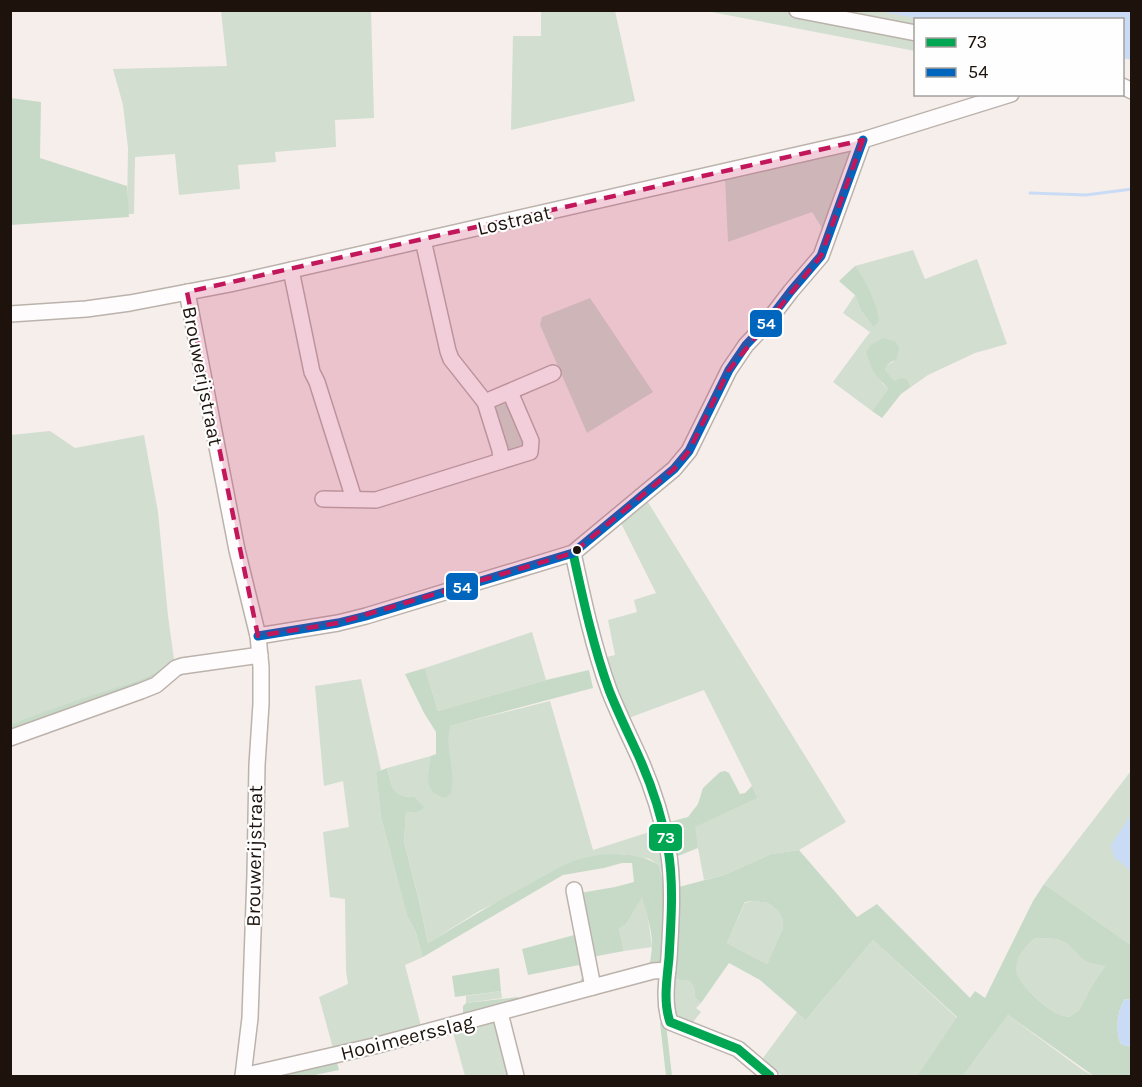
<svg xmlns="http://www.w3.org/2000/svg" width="1142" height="1087" font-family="Karla,sans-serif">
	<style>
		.green { fill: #d1ded0 }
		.forest { fill: #c7dac8; fill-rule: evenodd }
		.water { fill: #cadcf5 }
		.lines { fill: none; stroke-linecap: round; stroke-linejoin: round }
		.stream { stroke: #cadcf5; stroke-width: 3 }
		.minor-casing { stroke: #bbb2ac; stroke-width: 18 }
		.minor { stroke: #fefcfc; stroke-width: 15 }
		.bus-1-casing { stroke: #fefefe; stroke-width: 14 }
		.bus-2-casing { stroke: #fefefe; stroke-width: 14 }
		.bus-1 { stroke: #00a651; stroke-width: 9 }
		.bus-2 { stroke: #0065bd; stroke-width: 9 }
		.marked { fill: #c2185b; fill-opacity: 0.2; stroke: #c2185b; stroke-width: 4.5; stroke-dasharray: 12 8; stroke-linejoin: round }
		.bus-dot { fill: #1d130c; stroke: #fefefe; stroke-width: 2 }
		.labels { text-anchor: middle; stroke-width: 4.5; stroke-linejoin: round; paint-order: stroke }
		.street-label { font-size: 20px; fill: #1d130c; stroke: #fefefe }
		.line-badge { stroke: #fefefe; stroke-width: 2 }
		.badge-label { font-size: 16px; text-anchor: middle; font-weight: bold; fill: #fff }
	</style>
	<rect width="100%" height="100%" fill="#f6eeea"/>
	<g class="green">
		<path d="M 879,10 L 925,19 L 916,20 L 915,51 L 706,11 Z"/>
		<path d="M 221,11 L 371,11 L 374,118 L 335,120 L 336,147 L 275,152 L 276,162 L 238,165 L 240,189 L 179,195 L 175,154 L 135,157 L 134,214 L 127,214 L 128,148 L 123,105 L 113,69 L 227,66 Z"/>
		<path d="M 541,11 L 615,11 L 635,101 L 511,130 L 513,36 L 541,36 Z"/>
		<path d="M 843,151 L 849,151 L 852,156 L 825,233 L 812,212 L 728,242 L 725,179 Z"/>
		<path d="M 913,250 L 925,279 L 977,259 L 1007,344 L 975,353 L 928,375 L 911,387 L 908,380 L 894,382 L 885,370 L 887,365 L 893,362 L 888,339 L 882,383 L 888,389 L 872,411 L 833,382 L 870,332 L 843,313 L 855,295 L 860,309 L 873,327 L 862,277 L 855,266 Z"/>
		<path d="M 590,298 L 653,392 L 587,433 L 540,325 L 542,317 Z"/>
		<path d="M 508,400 L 526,449 L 509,454 L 505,451 L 506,445 L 498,414 L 494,411 L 494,403 Z"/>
		<path d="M 50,431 L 75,448 L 144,435 L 158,512 L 168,616 L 175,667 L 168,666 L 153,676 L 136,683 L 92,696 L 11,724 L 11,435 Z"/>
		<path d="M 646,499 L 846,822 L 799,850 L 771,854 L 724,875 L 704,880 L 694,827 L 758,798 L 704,690 L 626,719 L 603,658 L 615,655 L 608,620 L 637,612 L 634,600 L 656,593 L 620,521 Z"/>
		<path d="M 532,632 L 546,680 L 438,711 L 425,668 Z"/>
		<path d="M 361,679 L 381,770 L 376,774 L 381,817 L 407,916 L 415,930 L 423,957 L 405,965 L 422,1030 L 334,1052 L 319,997 L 348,984 L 346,971 L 345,899 L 330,897 L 323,832 L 349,827 L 343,781 L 324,786 L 315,686 Z"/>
		<path d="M 550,701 L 593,850 L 659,829 L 662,844 L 663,877 L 659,865 L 650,859 L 624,854 L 598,856 L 479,911 L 428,943 L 419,899 L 404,842 L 406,811 L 414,797 C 392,797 392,787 387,768 L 431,756 L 431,760 L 452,775 L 448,753 L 449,726 Z"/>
		<path d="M 1131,771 L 1131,945 L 1044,884 Z"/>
		<path d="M 642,896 L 648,918 L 652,947 L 624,951 L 619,929 L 627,923 Z"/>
		<path d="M 753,901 L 768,903 L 778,911 L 783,920 L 783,928 L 767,964 L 727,943 L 745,903 Z"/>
		<path d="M 1035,938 L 1056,939 L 1068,944 L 1079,956 L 1105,966 L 1094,982 L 1079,1010 L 1069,1017 C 1065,1016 1060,1015 1056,1013 C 1045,1007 1015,982 1015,969 C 1016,956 1026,946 1035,938 Z"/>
		<path d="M 873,940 L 957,1018 L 917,1076 L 782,1076 L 763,1058 L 797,1012 L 807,1019 Z"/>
		<path d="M 672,979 L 690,981 L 694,988 L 695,998 L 701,1003 L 696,1008 L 701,1012 L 689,1027 L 673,1019 Z"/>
		<path d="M 501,991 L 502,998 L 466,1003 L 466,996 Z"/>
		<path d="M 1008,1015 L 1084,1071 L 1094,1076 L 963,1076 Z"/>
		<path d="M 484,1020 L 495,1021 L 513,1076 L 465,1076 L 452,1029 Z"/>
	</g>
	<g class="forest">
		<path d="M 11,98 L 41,102 L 40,158 L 127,186 L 129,217 L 11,225 Z"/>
		<path d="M 855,266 C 865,279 878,305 879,321 L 873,327 L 860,309 L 855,295 L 839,281 Z"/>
		<path d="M 883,338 L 896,342 L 899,348 L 897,358 L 887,365 L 885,370 L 894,381 L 901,378 L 908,380 L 911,387 L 901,394 L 882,418 L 872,411 L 888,389 L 873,371 L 866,352 L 871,345 Z"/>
		<path d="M 168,666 L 161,677 L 11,734 L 11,724 C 37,715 63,705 90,696 C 119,687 142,682 168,666 Z"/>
		<path d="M 425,668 L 438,711 L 546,680 L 589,670 L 593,688 L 450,726 C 447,743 450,756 452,772 C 453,779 452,786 451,793 L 446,798 C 421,791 429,776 431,756 L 436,754 L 436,732 L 424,713 L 405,674 Z"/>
		<path d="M 387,768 C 392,787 392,797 414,797 L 424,807 C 418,813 414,813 406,811 L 404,842 L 419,900 L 428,943 C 461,923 494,903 528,885 C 543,877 558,867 574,861 C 600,852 635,850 659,865 C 668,893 664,936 663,966 L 649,969 C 650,961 652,952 652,945 C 652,929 646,912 642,897 L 627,923 L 619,929 L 624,951 L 592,957 L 580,893 L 615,887 L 634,882 L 632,863 L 622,863 L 604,868 L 563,875 L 423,957 L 415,930 L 407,916 L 381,817 L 376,774 L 377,772 Z"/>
		<path d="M 725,771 L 729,773 L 740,794 L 745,793 L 752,786 L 758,798 L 695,827 L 698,848 L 673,858 L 669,822 L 688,817 L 698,804 L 703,788 L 720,772 Z"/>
		<path d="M 799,850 L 857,917 L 877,904 L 970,998 L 975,991 L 985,998 L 1033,901 L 1044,884 L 1131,945 L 1131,1000 L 1125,999 C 1117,1010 1115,1033 1121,1044 L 1131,1047 L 1131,1076 L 1094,1076 L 1008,1015 L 963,1076 L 917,1076 L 957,1017 L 873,940 L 806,1020 L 760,980 L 729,963 L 701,1003 L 695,998 L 694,988 L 690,981 L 672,979 L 675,888 L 724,875 L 771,854 ZM 753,901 L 768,903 L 778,911 L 783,920 L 783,928 L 767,964 L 727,943 L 745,902 ZM 1035,938 L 1056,939 L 1068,944 L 1079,956 L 1088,962 L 1105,966 L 1094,982 L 1079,1010 L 1069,1017 C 1065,1016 1060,1015 1056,1013 C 1045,1007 1015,982 1016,969 C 1016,956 1026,946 1035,938 Z"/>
		<path d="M 578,934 L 586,986 L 463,1015 L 463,1006 L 466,1003 L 518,997 L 518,1000 L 580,982 L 582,977 L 579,965 L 528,975 L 522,949 Z"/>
		<path d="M 499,968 L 501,991 L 455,997 L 452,976 Z"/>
		<path d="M 660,1023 L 666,1024 L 672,1076 L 666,1076 Z"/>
		<path d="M 336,1059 L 339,1070 L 310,1076 L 263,1076 Z"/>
	</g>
	<g class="water">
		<path d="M 879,11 L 1131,11 L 1131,60 L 1123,58 L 1122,20 L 925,20 Z"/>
		<path d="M 1131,815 L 1131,871 L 1114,857 L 1111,845 Z"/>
		<path d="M 1125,999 L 1131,1000 L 1131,1047 L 1121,1044 C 1115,1033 1117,1010 1125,999 Z"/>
	</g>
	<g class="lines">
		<path class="stream" d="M 1030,193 L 1086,195 L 1132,189"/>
		<defs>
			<g id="minor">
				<path d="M 797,10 L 916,33"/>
				<path d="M 1122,86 L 1132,91"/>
				<path d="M 291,270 L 312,372 L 317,382 L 354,499"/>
				<path d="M 187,292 L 237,550 L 258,636 L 261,667 L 261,704 L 257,765 L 255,875 L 250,1018 L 243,1076"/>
				<path d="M 10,314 L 86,309 L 130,303 L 230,284 L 863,140 L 1011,94"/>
				<path d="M 485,402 L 553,373"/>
				<path d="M 501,461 L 530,452 L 531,441 L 510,392"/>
				<path d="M 323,499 L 376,500 L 501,461 L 500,450 L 485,402 L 451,359 L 448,351 L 423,240"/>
				<path d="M 573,553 C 583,599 593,646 609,690 C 618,713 629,735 639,757 C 652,786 662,817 668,849 C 674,884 671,922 669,958 C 667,979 663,1002 670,1022 L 738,1049 L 770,1076"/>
				<path d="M 258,636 L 338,623 L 366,616 L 573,553 L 674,469 L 689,451 L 729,370 L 746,345 L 765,325 L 791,291 L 821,256 L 863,140"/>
				<path d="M 10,738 L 141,691 L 156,685 L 176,668 L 182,666 L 260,655"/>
				<path d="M 574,890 L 593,987"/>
				<path d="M 500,1013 L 516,1076"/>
				<path d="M 243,1076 L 374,1046 L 593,987 L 653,971 L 668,970"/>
			</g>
		</defs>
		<use href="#minor" class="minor-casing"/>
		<use href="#minor" class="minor"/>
		<defs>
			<path id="bus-1" d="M 573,553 C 583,599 593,646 609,690 C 618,713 629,735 639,757 C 652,786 662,817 668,849 C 674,884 671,922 669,958 C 667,979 663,1002 670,1022 L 738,1049 L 770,1076"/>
			<path id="bus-2" d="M 258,636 L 338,623 L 366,616 L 573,553 L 674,469 L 689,451 L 729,370 L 746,345 L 765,325 L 791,291 L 821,256 L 863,140"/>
		</defs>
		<use href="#bus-1" class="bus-1-casing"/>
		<use href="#bus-2" class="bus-2-casing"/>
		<use href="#bus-1" class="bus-1"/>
		<use href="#bus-2" class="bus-2"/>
	</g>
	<path class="marked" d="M 863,140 L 821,256 L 729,370 L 689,451 L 674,469 L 573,553 L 338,623 L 258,636 L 187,292 Z"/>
	<circle class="bus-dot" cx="577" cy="550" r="5"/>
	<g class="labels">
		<g class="street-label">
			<text transform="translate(514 220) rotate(-13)" y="7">Lostraat</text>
			<text transform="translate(203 376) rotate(79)" y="7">Brouwerijstraat</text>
			<text transform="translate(254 856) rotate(-89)" y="7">Brouwerijstraat</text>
			<text transform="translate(407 1037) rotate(-14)" y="7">Hooimeersslag</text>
		</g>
	</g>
	<g class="line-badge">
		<rect x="749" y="309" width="34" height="29" rx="6" fill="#0065bd"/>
		<rect x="445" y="572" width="34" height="29" rx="6" fill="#0065bd"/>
		<rect x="648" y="823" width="35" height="29" rx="6" fill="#00a651"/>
	</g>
	<g class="badge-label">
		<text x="766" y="329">54</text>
		<text x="462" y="593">54</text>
		<text x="666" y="843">73</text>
	</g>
	<rect width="1142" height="1087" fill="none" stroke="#1d130c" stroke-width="24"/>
	<rect x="914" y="18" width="210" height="78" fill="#fefefe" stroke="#a4a09d" stroke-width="1.5"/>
	<rect x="926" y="38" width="30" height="9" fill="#00a651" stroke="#a4a09d" stroke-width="1.5"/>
	<text x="968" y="48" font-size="18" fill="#1d130c">73</text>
	<rect x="926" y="68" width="30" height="9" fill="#0065bd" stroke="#a4a09d" stroke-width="1.5"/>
	<text x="968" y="78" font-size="18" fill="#1d130c">54</text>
</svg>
